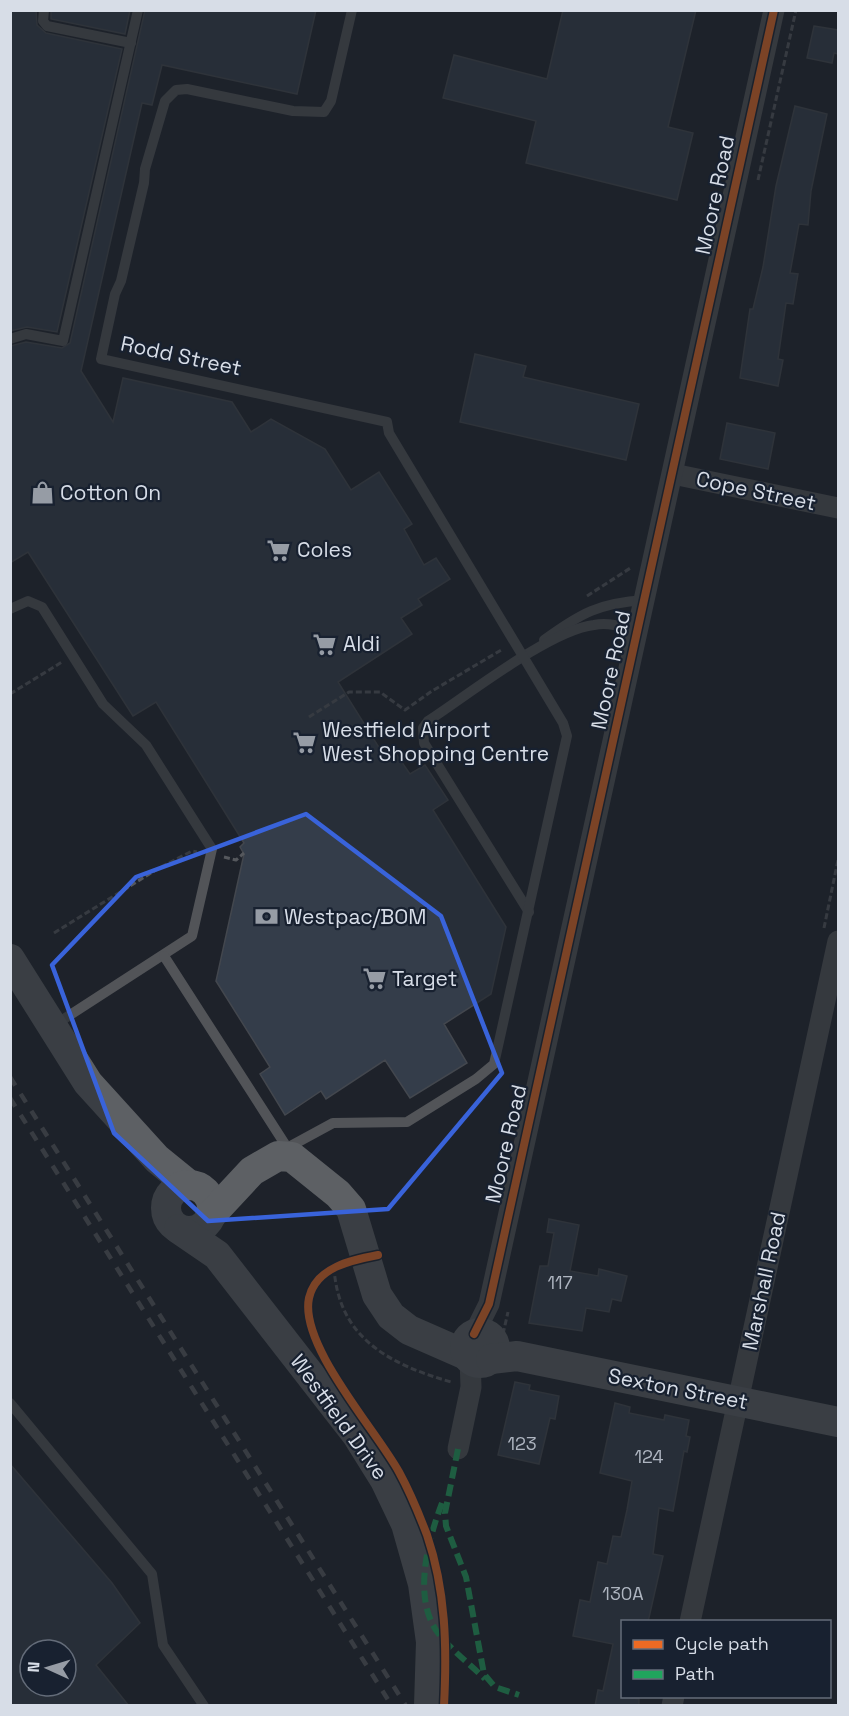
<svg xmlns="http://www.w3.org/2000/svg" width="849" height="1716" font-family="'Space Grotesk',sans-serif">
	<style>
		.building { fill: #343d4a; stroke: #43474e; stroke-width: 1.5; fill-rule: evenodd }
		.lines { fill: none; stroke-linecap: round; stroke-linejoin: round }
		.path { stroke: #55585d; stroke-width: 3; stroke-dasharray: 6 3; stroke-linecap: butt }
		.lane { stroke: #525458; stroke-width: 10 }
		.street { stroke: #525458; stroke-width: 21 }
		.secondary { stroke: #5d6064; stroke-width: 30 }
		.rail { stroke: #5a5b60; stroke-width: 4.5; stroke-dasharray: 10 10; stroke-linecap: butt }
		.quiet { stroke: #20a55d; stroke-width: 6; stroke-dasharray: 12 6; stroke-linecap: butt }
		.cycleway-casing { stroke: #182130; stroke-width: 11 }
		.cycleway { stroke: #ed6a23; stroke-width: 8 }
		.marked { fill: none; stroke: #3963da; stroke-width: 4.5; stroke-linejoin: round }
		.labels { text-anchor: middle; stroke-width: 4.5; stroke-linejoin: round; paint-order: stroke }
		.number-label { font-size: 18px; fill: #aeb5c0 }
		.street-label { font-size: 21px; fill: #d7dde7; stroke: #182130 }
		.poi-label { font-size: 21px; fill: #d7dde7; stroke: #182130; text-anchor: start }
	</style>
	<rect width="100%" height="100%" fill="#1e222a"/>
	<g class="building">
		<path d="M 10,10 L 36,10 L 37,25 L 46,33 L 122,49 L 57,332 L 27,327 L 10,331 Z"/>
		<path d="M 51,10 L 130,10 L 125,34 L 51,19 Z"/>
		<path d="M 145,10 L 316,10 L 297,94 L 162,65 L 152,105 L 142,103 L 81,371 L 113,422 L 123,378 L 232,402 L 251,432 L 271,419 L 325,449 L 351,490 L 379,472 L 412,524 L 404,529 L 424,565 L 436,558 L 450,579 L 418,599 L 422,605 L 401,618 L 412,634 L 338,682 L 383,754 L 392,748 L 410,774 L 425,765 L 448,800 L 433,810 L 506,927 L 491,994 L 444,1024 L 467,1063 L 410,1098 L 385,1060 L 326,1099 L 321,1091 L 285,1115 L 260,1074 L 270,1067 L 216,981 L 244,854 L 240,847 L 244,843 L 156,702 L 133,716 L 28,552 L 10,563 L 10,346 L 26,342 L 62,348 L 70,343 Z"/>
		<path d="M 563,10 L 696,10 L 668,127 L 693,133 L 677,200 L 526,163 L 536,121 L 443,98 L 454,55 L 547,79 Z"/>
		<path d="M 814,26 L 838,30 L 838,54 L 834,53 L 832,63 L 807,58 Z"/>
		<path d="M 795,106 L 827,114 L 811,191 L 808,225 L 799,224 L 790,273 L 798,274 L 793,304 L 786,303 L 778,359 L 783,360 L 778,386 L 740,378 L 750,309 L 753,309 L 763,267 L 776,186 Z"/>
		<path d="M 475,354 L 526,366 L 523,377 L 639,404 L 626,460 L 460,422 Z"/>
		<path d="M 727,423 L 775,433 L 768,469 L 720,459 Z"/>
		<path d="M 549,1219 L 579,1225 L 570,1271 L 598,1276 L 599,1269 L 627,1276 L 621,1301 L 612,1299 L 609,1312 L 586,1308 L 582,1331 L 529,1323 L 540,1266 L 548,1266 L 554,1233 L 547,1232 Z"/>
		<path d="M 515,1382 L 530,1385 L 529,1390 L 559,1396 L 555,1419 L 550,1418 L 539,1464 L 498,1455 Z"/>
		<path d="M 615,1403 L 630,1407 L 629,1413 L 664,1420 L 665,1415 L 689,1420 L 686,1436 L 690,1437 L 687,1452 L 684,1451 L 673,1511 L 659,1508 L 653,1554 L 663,1556 L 648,1622 L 622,1622 L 622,1696 L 639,1699 L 639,1706 L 595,1706 L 598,1690 L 603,1691 L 613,1644 L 573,1636 L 580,1600 L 590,1602 L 598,1562 L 607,1564 L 613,1536 L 621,1537 L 627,1510 L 632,1481 L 600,1473 Z"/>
		<path d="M 10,1464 L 112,1583 L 140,1623 L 96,1665 L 129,1706 L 10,1706 ZM 30,1650 L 66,1650 L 66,1686 L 30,1686 Z"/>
	</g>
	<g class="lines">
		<g class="path">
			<path d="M 758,180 L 796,10"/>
			<path d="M 587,596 L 632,567"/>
			<path d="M 10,694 L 62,662"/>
			<path d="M 309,717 L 349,692 L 380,692 L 405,710 L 432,691 L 503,649"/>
			<path d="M 224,857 L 236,860 L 244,853"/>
			<path d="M 824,928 L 838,860"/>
			<path d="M 54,933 L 159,868 L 192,851 L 197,852"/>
			<path d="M 334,1267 C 338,1338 389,1364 451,1382"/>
			<path d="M 503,1334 L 508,1312"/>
		</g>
		<g class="lane">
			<path d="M 44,10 L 43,21 L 47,26 L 131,43"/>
			<path d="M 10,339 L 26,334 L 63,341 L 138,10"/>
			<path d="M 10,609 L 28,601 L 42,607 L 103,704 L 146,745 L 212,849 L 192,936 L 53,1026"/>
			<path d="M 544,640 C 581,613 599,603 645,600"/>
			<path d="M 529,912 L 424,743 L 423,728 L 428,721 C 468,695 550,630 594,625 C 609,622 624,627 639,631"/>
			<path d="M 164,956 L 290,1152"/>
			<path d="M 287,1148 L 333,1123 L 407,1122 L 476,1079 L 494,1064 L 567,736 L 563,723 L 389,433 L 387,422 L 101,359 L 115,294 L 121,281 L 144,183 L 145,169 L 165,101 L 176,90 L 187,89 L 293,111 L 324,112 L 331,101 L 352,10"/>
			<path d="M 10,1403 L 152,1574 L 163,1645 L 204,1706"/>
		</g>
		<g class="street">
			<path d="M 673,474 L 838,508"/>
			<path d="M 474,1334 L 489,1304 L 774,10"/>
			<path d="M 458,1449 L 471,1387 L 470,1359"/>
			<path d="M 690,1622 L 838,941"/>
			<path d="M 672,1706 L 674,1696"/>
		</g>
		<g class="secondary">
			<path d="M 10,959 L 88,1083 L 157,1159 L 189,1185"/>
			<circle cx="189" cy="1208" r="23"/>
			<path d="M 211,1215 L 252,1171 L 278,1156 L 292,1157 L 338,1194 L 351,1209 L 377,1295 L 391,1316 L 409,1330 L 466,1355"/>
			<path d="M 179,1229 L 217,1255 L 357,1435 L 385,1480 L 406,1524 L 423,1584 L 431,1642 L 429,1706"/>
			<circle cx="480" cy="1348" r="15"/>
			<path d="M 491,1359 L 517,1356 L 838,1422"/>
		</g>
		<g class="rail">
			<path d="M 10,1077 L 406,1706"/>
			<path d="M 10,1098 L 392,1706"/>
		</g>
		<g class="quiet">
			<path d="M 458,1449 L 445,1513 L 446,1526 L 466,1577 L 484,1674 L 495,1687 L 519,1695"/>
			<path d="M 442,1503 C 428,1540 412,1598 438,1633 C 451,1650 470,1664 485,1679"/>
		</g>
		<defs>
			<g id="cycleway">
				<path d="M 378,1255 C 352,1260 316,1267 309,1298 C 299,1345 376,1430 399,1472 C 410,1492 419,1514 427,1535 C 446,1591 447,1647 444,1706"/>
				<path d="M 474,1334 L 489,1304 L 774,10"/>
			</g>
		</defs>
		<use href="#cycleway" class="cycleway-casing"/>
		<use href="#cycleway" class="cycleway"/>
	</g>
	<path d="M0 0H849V1716H0ZM 306,814 L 441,916 L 502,1073 L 388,1209 L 208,1221 L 114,1133 L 52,965 L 136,877 Z" fill="#1e222a" fill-opacity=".55" fill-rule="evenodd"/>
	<path class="marked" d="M 306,814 L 441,916 L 502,1073 L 388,1209 L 208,1221 L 114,1133 L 52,965 L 136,877 Z"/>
	<defs>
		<symbol id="shop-bare" viewBox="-9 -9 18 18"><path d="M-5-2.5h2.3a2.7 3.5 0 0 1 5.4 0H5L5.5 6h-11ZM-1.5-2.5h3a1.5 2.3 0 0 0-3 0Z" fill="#969ca5" stroke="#182130" stroke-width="2.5" paint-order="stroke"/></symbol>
		<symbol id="supermarket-bare" viewBox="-9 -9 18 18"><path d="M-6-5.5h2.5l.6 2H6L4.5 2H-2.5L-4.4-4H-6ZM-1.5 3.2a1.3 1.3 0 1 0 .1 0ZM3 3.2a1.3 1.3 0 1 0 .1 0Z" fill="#969ca5" stroke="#182130" stroke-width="2.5" paint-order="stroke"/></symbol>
		<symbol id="bank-bare" viewBox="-9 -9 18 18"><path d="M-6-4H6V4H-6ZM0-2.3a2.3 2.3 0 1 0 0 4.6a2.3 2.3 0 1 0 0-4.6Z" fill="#969ca5" stroke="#182130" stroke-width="2.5" paint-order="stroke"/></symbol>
	</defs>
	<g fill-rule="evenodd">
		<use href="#shop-bare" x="26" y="476" width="33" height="33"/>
		<use href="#supermarket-bare" x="262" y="534" width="33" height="33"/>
		<use href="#supermarket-bare" x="308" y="628" width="33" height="33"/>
		<use href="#supermarket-bare" x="288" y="726" width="33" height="33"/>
		<use href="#bank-bare" x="250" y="900" width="33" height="33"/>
		<use href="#supermarket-bare" x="358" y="962" width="33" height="33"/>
	</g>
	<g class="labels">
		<g class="number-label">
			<text x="560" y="1289">117</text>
			<text x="522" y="1450">123</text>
			<text x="649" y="1463">124</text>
			<text x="623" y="1600">130A</text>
		</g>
		<g class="street-label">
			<text transform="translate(715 195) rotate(-78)" y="7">Moore Road</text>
			<text transform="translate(181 356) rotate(12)" y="7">Rodd Street</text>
			<text transform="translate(756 491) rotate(12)" y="7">Cope Street</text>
			<text transform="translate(611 670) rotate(-78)" y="7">Moore Road</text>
			<text transform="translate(506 1144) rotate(-77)" y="7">Moore Road</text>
			<text transform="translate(764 1281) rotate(-78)" y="7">Marshall Road</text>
			<text transform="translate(678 1389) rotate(11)" y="7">Sexton Street</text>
			<text transform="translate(339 1417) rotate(54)" y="7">Westfield Drive</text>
		</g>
		<g class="poi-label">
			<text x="60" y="500">Cotton On</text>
			<text x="297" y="557">Coles</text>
			<text x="343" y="651">Aldi</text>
			<text x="322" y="737">Westfield Airport<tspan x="322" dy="24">West Shopping Centre</tspan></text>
			<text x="284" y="924">Westpac/BOM</text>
			<text x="392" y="986">Target</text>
		</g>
	</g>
	<rect width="849" height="1716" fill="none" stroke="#d7dde7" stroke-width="24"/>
	<rect x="621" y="1620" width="210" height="78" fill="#182130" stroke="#646c79" stroke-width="1.5"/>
	<rect x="633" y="1640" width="30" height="9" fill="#ed6a23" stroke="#646c79" stroke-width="1.5"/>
	<text x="675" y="1650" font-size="18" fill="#d7dde7">Cycle path</text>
	<rect x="633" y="1670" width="30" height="9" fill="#20a55d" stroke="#646c79" stroke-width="1.5"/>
	<text x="675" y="1680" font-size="18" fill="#d7dde7">Path</text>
	<g transform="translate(48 1668) rotate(274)"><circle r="28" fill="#182130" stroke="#646c79" stroke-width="1.5"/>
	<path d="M0-4.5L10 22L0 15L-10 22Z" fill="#969ca5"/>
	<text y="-9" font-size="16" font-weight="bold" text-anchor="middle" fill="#d7dde7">N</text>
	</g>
</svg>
